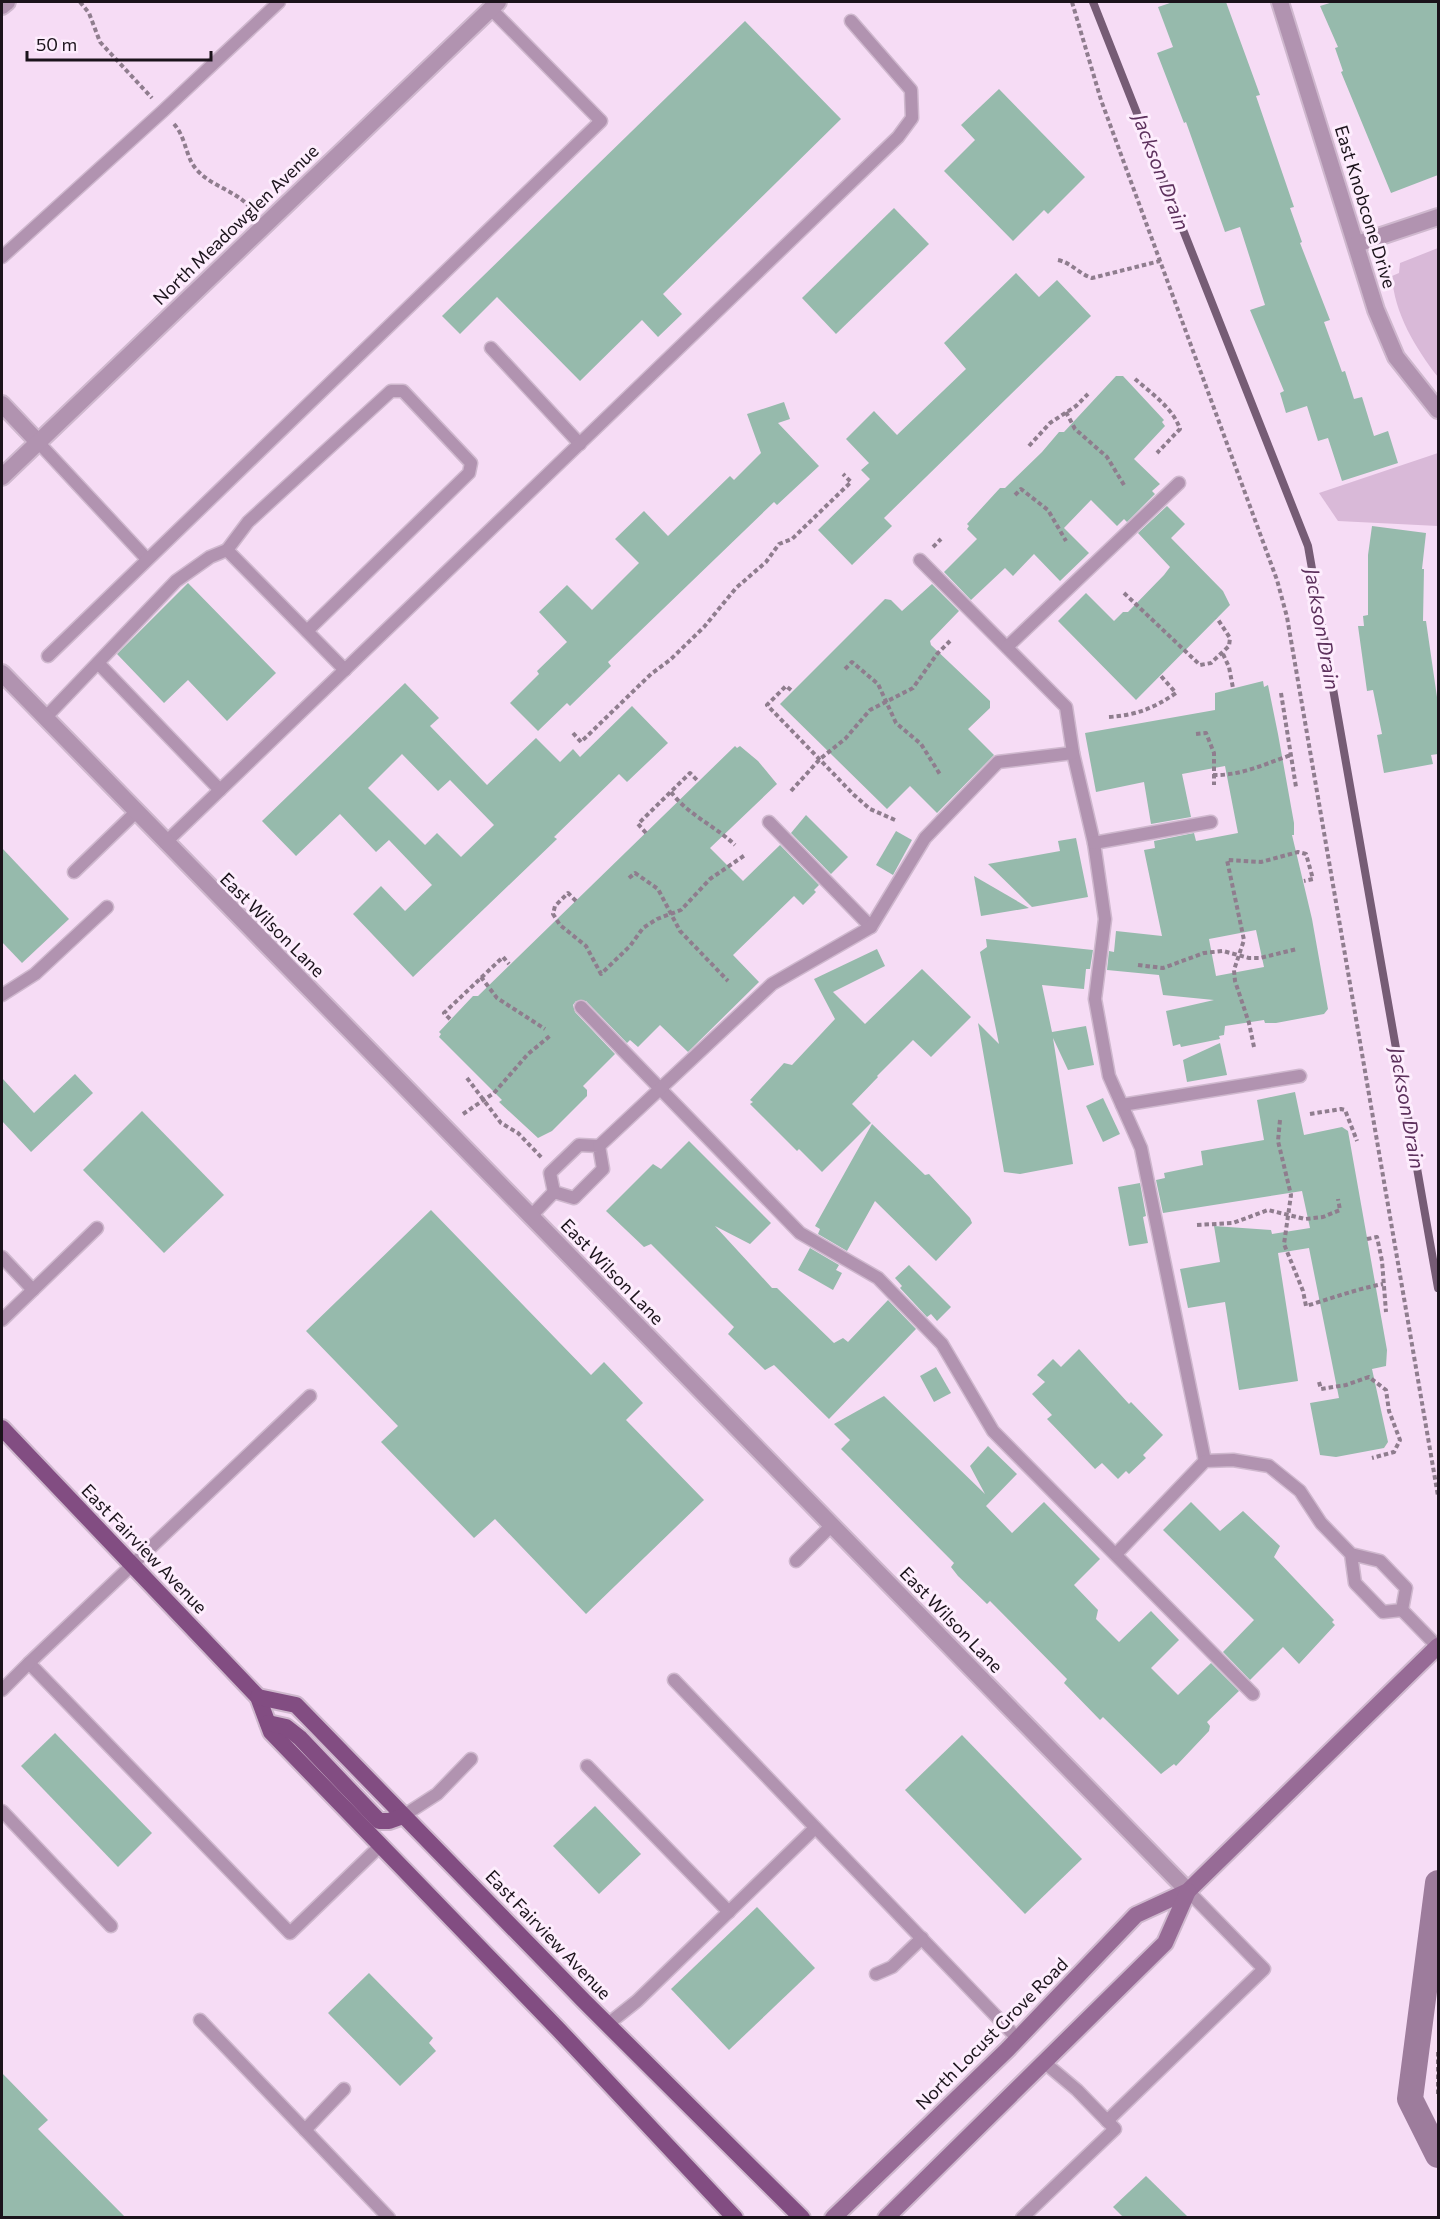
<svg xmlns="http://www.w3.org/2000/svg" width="1440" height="2219" font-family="Commissioner,sans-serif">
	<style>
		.green { fill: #d9b9d8 }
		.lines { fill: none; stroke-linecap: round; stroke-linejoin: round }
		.stream { stroke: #765c75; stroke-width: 8 }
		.canal { stroke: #9d7c9c; stroke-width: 26 }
		.building { fill: #96baac; fill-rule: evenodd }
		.service-casing { stroke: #cfb8ce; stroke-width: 15 }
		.minor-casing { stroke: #cfb8ce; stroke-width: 20 }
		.tertiary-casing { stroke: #cfb8ce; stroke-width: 20 }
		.secondary-casing { stroke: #cfb8ce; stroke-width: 20 }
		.primary-casing { stroke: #cfb8ce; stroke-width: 20 }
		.path { stroke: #8f7d8e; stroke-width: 4; stroke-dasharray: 4.5 3; stroke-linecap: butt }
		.service { stroke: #b193b0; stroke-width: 12 }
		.minor { stroke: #b193b0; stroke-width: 16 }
		.tertiary { stroke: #b193b0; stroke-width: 16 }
		.secondary { stroke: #976b96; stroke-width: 16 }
		.primary { stroke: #824d82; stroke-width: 16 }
		.labels { text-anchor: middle; stroke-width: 6; stroke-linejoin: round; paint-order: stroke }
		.street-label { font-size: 18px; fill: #1b131b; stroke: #fdedfd }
		.water-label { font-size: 20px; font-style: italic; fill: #5d315d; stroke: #fdedfd }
	</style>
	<rect width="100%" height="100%" fill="#f6dcf5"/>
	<g class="green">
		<path d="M 1438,248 L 1438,377 C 1416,349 1394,313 1392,276 L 1399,273 L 1400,263 Z"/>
		<path d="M 1438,453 L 1438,526 L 1338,521 L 1319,493 Z"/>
	</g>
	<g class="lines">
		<path class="stream" d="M 1093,2 L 1308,546 L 1438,1288"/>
		<path class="canal" d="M 1438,1883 L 1410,2099 L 1438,2155"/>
	</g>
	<g class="building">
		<path d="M 1173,2 L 1226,2 L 1260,95 L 1256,96 L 1294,207 L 1290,208 L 1302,242 L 1300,243 L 1330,320 L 1324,322 L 1342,372 L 1345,371 L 1354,399 L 1362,397 L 1374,436 L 1388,431 L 1398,463 L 1342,481 L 1328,438 L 1318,441 L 1307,406 L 1286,413 L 1280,393 L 1284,391 L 1250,310 L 1265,305 L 1240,227 L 1225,232 L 1186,122 L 1184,123 L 1157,53 L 1173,47 L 1158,7 Z"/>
		<path d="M 1333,2 L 1438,2 L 1438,175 L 1391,193 L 1341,72 L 1343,71 L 1335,48 L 1338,47 L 1320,6 Z"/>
		<path d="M 745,21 L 841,119 L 663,294 L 682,314 L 658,337 L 642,320 L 580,381 L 497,297 L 460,334 L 442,316 Z"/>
		<path d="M 999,89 L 1085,177 L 1048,214 L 1044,210 L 1013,241 L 944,171 L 975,140 L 961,125 Z"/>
		<path d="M 894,208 L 929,244 L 836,334 L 802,298 Z"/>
		<path d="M 1016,273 L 1039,297 L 1057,280 L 1091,316 L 884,518 L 892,526 L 852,565 L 818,530 L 870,479 L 861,470 L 869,463 L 846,439 L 874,411 L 897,435 L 966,369 L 944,343 Z"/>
		<path d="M 1116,376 L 1123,376 L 1164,420 L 1162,422 L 1165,426 L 1134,459 L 1160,484 L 1152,491 L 1155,494 L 1127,522 L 1124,519 L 1117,526 L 1091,500 L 1064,528 L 1089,553 L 1060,581 L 1034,554 L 1013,576 L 1005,568 L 971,600 L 944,572 L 977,539 L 967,529 L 969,526 L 967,524 L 1000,488 L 1005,488 L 1042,452 L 1059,432 L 1064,432 Z"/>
		<path d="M 784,402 L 790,419 L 778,423 L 819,466 L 777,505 L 774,502 L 608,662 L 611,666 L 570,706 L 567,703 L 538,731 L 510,703 L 539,674 L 537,671 L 567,642 L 539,612 L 567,585 L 592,610 L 639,563 L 615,539 L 644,511 L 668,536 L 730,476 L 734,480 L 761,453 L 747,414 Z"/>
		<path d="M 1167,506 L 1185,524 L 1171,538 L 1223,591 L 1230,605 L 1136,700 L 1058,621 L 1086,593 L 1114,621 L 1123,612 L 1128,612 L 1164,575 L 1170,567 L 1138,533 Z"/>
		<path d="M 1372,526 L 1426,533 L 1422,569 L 1424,569 L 1423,621 L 1426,621 L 1438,704 L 1438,754 L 1431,755 L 1433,764 L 1384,773 L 1377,735 L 1382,734 L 1373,690 L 1367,691 L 1358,626 L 1364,626 L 1363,616 L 1368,615 L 1368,555 Z"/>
		<path d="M 188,583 L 276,673 L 227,721 L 188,680 L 164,703 L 117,654 Z"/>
		<path d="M 932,584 L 959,611 L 930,641 L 931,645 L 990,701 L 990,708 L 968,729 L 994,755 L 937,813 L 910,786 L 887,809 L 780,704 L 885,599 L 891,600 L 902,611 Z"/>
		<path d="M 1263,681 L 1264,687 L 1268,685 L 1278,734 L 1294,823 L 1294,835 L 1292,835 L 1312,919 L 1328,1009 L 1324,1014 L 1276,1023 L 1265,1023 L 1264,1020 L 1225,1026 L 1224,1035 L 1219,1036 L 1220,1039 L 1181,1047 L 1180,1044 L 1173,1046 L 1166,1011 L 1214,1000 L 1163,995 L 1159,975 L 1107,970 L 1109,951 L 1114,952 L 1116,931 L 1162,936 L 1144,850 L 1155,848 L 1154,841 L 1194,833 L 1196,841 L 1238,833 L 1225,766 L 1182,774 L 1191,817 L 1151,824 L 1144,782 L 1096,792 L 1085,733 L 1215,710 L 1215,693 ZM 1256,930 L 1264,967 L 1216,976 L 1209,939 Z"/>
		<path d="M 405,683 L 439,718 L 430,726 L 487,785 L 536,738 L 560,762 L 573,749 L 580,757 L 632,706 L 668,743 L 627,782 L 619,774 L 554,837 L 557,839 L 413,977 L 353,914 L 381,886 L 405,911 L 432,885 L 389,840 L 376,852 L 340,814 L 296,856 L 262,821 ZM 402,754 L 438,791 L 450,780 L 494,825 L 461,857 L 437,833 L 425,845 L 368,788 Z"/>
		<path d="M 735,746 L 737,748 L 740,746 L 758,761 L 777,784 L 710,848 L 743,881 L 780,845 L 819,885 L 814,890 L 816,892 L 803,905 L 794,896 L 733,955 L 759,982 L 688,1052 L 660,1025 L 638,1047 L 630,1040 L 627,1043 L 586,1001 L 576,1001 L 573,1005 L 575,1012 L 615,1054 L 583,1086 L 587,1090 L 587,1096 L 552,1131 L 538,1138 L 499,1102 L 502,1100 L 439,1037 L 441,1034 L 439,1032 L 473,996 L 478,996 Z"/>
		<path d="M 806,815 L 848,857 L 831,874 L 791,833 Z"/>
		<path d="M 896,831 L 912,840 L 893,875 L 876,865 Z"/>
		<path d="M 1076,838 L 1088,897 L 1032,907 L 988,864 L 1060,851 L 1058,841 Z"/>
		<path d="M 2,848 L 69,919 L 22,963 L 2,942 Z"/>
		<path d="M 974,876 L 1029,908 L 981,916 Z"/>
		<path d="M 986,939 L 1093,950 L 1090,969 L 1086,969 L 1084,989 L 1042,985 L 1052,1032 L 1086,1026 L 1094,1065 L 1068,1070 L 1053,1038 L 1073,1164 L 1020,1174 L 1004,1172 L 978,1023 L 999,1044 L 980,952 L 987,947 Z"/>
		<path d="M 877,949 L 885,966 L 833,992 L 865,1024 L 922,969 L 971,1017 L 931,1057 L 913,1040 L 877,1076 L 878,1077 L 852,1104 L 871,1123 L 822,1172 L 799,1149 L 797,1151 L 750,1104 L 753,1102 L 750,1100 L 784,1063 L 792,1065 L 835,1019 L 814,979 Z"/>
		<path d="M 1220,1043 L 1227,1075 L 1187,1082 L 1183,1060 Z"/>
		<path d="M 75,1074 L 93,1093 L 31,1152 L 2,1121 L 2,1078 L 34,1113 Z"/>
		<path d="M 1295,1092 L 1304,1135 L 1342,1127 L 1348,1131 L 1387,1350 L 1386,1366 L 1372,1369 L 1388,1442 L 1384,1448 L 1336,1457 L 1320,1455 L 1310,1403 L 1339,1398 L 1309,1248 L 1278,1253 L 1298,1381 L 1239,1390 L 1225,1302 L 1188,1308 L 1180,1269 L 1220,1262 L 1214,1226 L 1271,1230 L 1272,1234 L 1310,1228 L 1302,1191 L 1163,1213 L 1156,1180 L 1165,1178 L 1164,1173 L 1203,1165 L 1201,1151 L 1264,1140 L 1257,1100 Z"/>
		<path d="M 1103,1098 L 1120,1134 L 1103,1142 L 1086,1106 Z"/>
		<path d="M 142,1111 L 224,1195 L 164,1253 L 83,1170 Z"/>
		<path d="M 872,1124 L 925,1175 L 929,1174 L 970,1218 L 972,1223 L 936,1261 L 875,1201 L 847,1251 L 818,1234 L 820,1229 L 815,1226 Z"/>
		<path d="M 689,1141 L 771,1223 L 750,1244 L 715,1226 L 772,1288 L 777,1288 L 834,1343 L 843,1338 L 848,1342 L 888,1300 L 916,1329 L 829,1419 L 774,1365 L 765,1370 L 728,1334 L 734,1327 L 651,1244 L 644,1247 L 606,1211 L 653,1164 L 661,1169 Z"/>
		<path d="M 1140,1183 L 1146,1216 L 1143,1217 L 1148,1243 L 1129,1246 L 1118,1187 Z"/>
		<path d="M 431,1210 L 591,1375 L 604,1362 L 643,1403 L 626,1420 L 704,1500 L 586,1614 L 495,1519 L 474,1538 L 381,1442 L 398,1426 L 306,1331 Z"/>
		<path d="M 810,1248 L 839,1265 L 836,1270 L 842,1273 L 833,1290 L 798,1270 Z"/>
		<path d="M 909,1265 L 951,1307 L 937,1321 L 931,1314 L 927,1317 L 900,1288 L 902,1286 L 895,1278 Z"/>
		<path d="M 1079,1349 L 1129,1404 L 1131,1402 L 1163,1435 L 1143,1455 L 1146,1458 L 1129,1474 L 1126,1471 L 1118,1479 L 1102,1463 L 1095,1469 L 1047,1419 L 1052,1415 L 1032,1394 L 1045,1382 L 1037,1375 L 1053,1359 L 1061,1367 Z"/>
		<path d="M 936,1367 L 951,1393 L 934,1402 L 920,1376 Z"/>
		<path d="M 884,1396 L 985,1494 L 970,1466 L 988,1446 L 1017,1474 L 986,1506 L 1012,1533 L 1044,1502 L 1100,1559 L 1074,1585 L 1098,1610 L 1096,1619 L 1119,1642 L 1151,1611 L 1179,1640 L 1151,1668 L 1178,1695 L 1211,1663 L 1239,1691 L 1207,1722 L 1210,1726 L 1209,1731 L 1176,1766 L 1174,1764 L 1161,1774 L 1103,1717 L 1100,1720 L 1064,1683 L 1067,1679 L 990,1601 L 987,1604 L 958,1576 L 951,1567 L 954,1563 L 841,1449 L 850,1440 L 834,1424 Z"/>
		<path d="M 1191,1502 L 1220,1531 L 1243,1511 L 1280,1546 L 1274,1557 L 1334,1620 L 1332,1622 L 1335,1625 L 1299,1664 L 1283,1647 L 1250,1680 L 1223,1652 L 1254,1620 L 1163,1530 Z"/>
		<path d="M 55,1733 L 152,1833 L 118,1867 L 21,1766 Z"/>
		<path d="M 962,1735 L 1082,1859 L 1025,1914 L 905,1790 Z"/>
		<path d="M 595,1806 L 641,1854 L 599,1894 L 553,1846 Z"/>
		<path d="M 757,1907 L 815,1968 L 729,2050 L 671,1989 Z"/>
		<path d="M 369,1973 L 433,2038 L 429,2043 L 436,2051 L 400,2086 L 328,2013 Z"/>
		<path d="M 2,2073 L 48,2120 L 38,2129 L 125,2217 L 2,2217 Z"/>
		<path d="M 1146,2176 L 1188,2217 L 1123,2217 L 1113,2207 Z"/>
	</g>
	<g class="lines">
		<defs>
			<g id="service">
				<path d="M 2,257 L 163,111 L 279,2"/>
				<path d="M 491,348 L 580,444"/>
				<path d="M 37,441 L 146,558"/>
				<path d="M 227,550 L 248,522 L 391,391 L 403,391 L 471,463 L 469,473 L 307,631"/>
				<path d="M 920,560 L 1066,707 L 1073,753 L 1094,843 L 1105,919 L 1095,999 L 1109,1076 L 1141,1148 L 1205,1461"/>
				<path d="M 1007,647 L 1179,483"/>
				<path d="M 48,656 L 601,121 L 491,9"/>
				<path d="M 98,663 L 220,790"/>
				<path d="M 45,718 L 176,581 L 210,557 L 227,550 L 345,670"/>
				<path d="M 769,822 L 871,927"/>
				<path d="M 165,843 L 898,137 L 912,118 L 911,90 L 851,21"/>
				<path d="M 1094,843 L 1211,822"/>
				<path d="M 74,872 L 135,813"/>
				<path d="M 2,995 L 35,974 L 107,907"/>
				<path d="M 581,1007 L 800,1233 L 878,1278 L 942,1344 L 993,1431 L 1253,1694"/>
				<path d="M 1122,1105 L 1300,1076"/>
				<path d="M 579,1145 L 599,1146 L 603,1169 L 574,1198 L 554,1192 L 550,1173 Z"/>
				<path d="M 599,1146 L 772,984 L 871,927 L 925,838 L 998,762 L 1073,753"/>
				<path d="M 531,1216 L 554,1192"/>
				<path d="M 2,1257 L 33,1290"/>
				<path d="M 2,1320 L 97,1228"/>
				<path d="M 310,1396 L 29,1663 L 290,1933 L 380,1846"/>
				<path d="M 1117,1553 L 1205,1461 L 1233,1460 L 1269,1466 L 1300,1491 L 1321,1523 L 1351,1554 L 1380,1561 L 1406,1588 L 1402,1610 L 1383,1612 L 1355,1583 L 1351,1554"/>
				<path d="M 796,1561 L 832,1525"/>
				<path d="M 1402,1610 L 1438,1647"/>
				<path d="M 674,1680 L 1018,2039"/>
				<path d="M 2,1690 L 29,1663"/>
				<path d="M 587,1766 L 729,1912"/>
				<path d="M 2,1811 L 111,1926"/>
				<path d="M 403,1816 L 437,1794 L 471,1759"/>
				<path d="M 876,1974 L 892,1967 L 922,1938"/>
				<path d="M 200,2020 L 389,2218"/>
				<path d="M 608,2024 L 637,2001 L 815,1828"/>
				<path d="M 1107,2121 L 1264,1969 L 1188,1891"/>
				<path d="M 305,2130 L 344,2089"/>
				<path d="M 1022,2218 L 1115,2129 L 1077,2090 L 1045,2063"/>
			</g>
			<g id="minor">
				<path d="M 1280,2 L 1376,310 L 1396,357 L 1438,410"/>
				<path d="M 1357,244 L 1438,217"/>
				<path d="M 2,404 L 37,441"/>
				<path d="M 2,477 L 498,2"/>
				<path d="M 2,673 L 1188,1891"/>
			</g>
			<path id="tertiary" d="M 2,6 L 7,2"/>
			<g id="secondary">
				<path d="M 833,2218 L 1008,2049 L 1136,1915 L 1188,1891 L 1438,1646"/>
				<path d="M 886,2218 L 1165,1943 L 1188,1891"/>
			</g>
			<g id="primary">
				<path d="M 2,1428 L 258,1697 L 271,1732 L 558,2029 L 735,2218"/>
				<path d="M 258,1697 L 296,1705 L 584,2001 L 802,2218"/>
				<path d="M 268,1723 L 286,1727 L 300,1738 L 379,1821 L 389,1821 L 403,1816"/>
			</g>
		</defs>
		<use href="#service" class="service-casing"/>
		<use href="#minor" class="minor-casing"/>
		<use href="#tertiary" class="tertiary-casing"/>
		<use href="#secondary" class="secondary-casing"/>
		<use href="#primary" class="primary-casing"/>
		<g class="path">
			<path d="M 80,2 L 89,13 L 100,42 L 152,98"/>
			<path d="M 1072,2 L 1101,100 L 1277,580 L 1287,617 L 1438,1496"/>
			<path d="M 174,124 C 187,139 185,157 197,170 C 213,188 237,190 252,210"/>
			<path d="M 1058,260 C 1072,263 1079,274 1092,278 L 1160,261"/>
			<path d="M 1135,379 C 1151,393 1173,408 1180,429 L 1157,453"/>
			<path d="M 1066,412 L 1075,429 L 1107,457 L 1124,485"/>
			<path d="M 1029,446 L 1050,423 L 1076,406 L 1088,394"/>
			<path d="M 1015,495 L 1021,489 L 1048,510 L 1066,541"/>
			<path d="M 933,547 L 941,539"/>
			<path d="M 1124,593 L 1200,665 L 1211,663 L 1229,646 L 1230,638 L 1217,618"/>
			<path d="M 1223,654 L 1229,667 L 1233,688"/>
			<path d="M 845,669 L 852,662 L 878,684 L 896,723 L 921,744 L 941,776"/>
			<path d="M 791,690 L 786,686 L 767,705 L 854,795 L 870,809 L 895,820"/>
			<path d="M 1281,693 L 1296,787"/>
			<path d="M 1109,717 C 1137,715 1154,708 1176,693 L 1160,675"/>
			<path d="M 573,733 L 581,742 L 651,674 L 670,660 L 704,627 L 736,588 L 766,562 L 779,544 L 792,539 L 851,482 L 843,474"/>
			<path d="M 1196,734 L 1206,733 L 1214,753 L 1214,785"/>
			<path d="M 1213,775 C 1240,776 1265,764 1291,755"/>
			<path d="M 791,791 L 820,759 L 845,739 L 870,710 L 913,688 L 937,654 L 950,641"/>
			<path d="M 671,792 C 688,815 714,825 735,845"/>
			<path d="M 646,833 L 638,824 L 690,773 L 698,781"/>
			<path d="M 629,878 L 635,873 L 658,889 L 680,931 L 728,981"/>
			<path d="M 576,901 L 568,893 L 555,906 L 553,914 L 560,925 L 586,946 L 601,974 L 630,946 L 643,928 L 657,919 L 681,910 L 710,879 L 745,855"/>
			<path d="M 1138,965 L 1163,968 L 1204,953 L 1223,951 L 1249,958 L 1260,958 L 1297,949"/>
			<path d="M 481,977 L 497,998 L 545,1029"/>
			<path d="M 450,1019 L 444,1013 L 503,957 L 509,964"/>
			<path d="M 1254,1047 L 1249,1023 L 1235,981 L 1234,970 L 1244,940 L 1227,860 L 1261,862 L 1298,852 L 1306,854 L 1313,879 L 1304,881"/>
			<path d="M 467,1078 L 501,1123 L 518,1133 L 542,1158"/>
			<path d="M 463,1114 L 494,1093 L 528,1054 L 551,1035"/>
			<path d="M 1310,1114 L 1341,1109 L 1345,1110 L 1357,1141"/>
			<path d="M 1280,1120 L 1278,1141 L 1291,1195 L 1284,1244 L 1303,1291 L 1306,1306 C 1332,1298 1357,1289 1383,1284"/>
			<path d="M 1197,1225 L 1233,1223 L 1268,1210 L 1305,1219 L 1323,1217 L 1340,1210 L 1338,1199"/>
			<path d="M 1367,1239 L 1377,1237 L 1382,1261 L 1386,1312"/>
			<path d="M 1319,1382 L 1321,1389 L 1346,1385 L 1369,1377 L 1386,1390 L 1389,1411 L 1400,1440 L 1394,1452 L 1372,1458"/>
			<path d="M 1438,2052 L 1438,2096"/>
		</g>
		<use href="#service" class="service"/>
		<use href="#minor" class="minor"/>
		<use href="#tertiary" class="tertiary"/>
		<use href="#secondary" class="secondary"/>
		<use href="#primary" class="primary"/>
	</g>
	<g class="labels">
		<g class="street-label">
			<text transform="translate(1365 207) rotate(73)" y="6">East Knobcone Drive</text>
			<text transform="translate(236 225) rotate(-44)" y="6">North Meadowglen Avenue</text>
			<text transform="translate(272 925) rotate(45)" y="6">East Wilson Lane</text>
			<text transform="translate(612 1272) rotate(46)" y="6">East Wilson Lane</text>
			<text transform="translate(144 1549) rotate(46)" y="6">East Fairview Avenue</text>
			<text transform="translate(951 1620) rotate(46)" y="6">East Wilson Lane</text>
			<text transform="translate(548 1935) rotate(46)" y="6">East Fairview Avenue</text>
			<text transform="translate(992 2034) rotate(-45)" y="6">North Locust Grove Road</text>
		</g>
		<g class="water-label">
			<text transform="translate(1161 172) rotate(69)" y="7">Jackson Drain</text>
			<text transform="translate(1322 629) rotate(80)" y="7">Jackson Drain</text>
			<text transform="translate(1407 1108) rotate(80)" y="7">Jackson Drain</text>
		</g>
	</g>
	<rect width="1440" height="2219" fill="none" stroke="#1b131b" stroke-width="6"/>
	<path d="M27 51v9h184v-9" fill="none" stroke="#1b131b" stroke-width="3"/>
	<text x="36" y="51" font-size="18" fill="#1b131b" stroke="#fdedfd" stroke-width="4.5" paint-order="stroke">50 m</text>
</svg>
